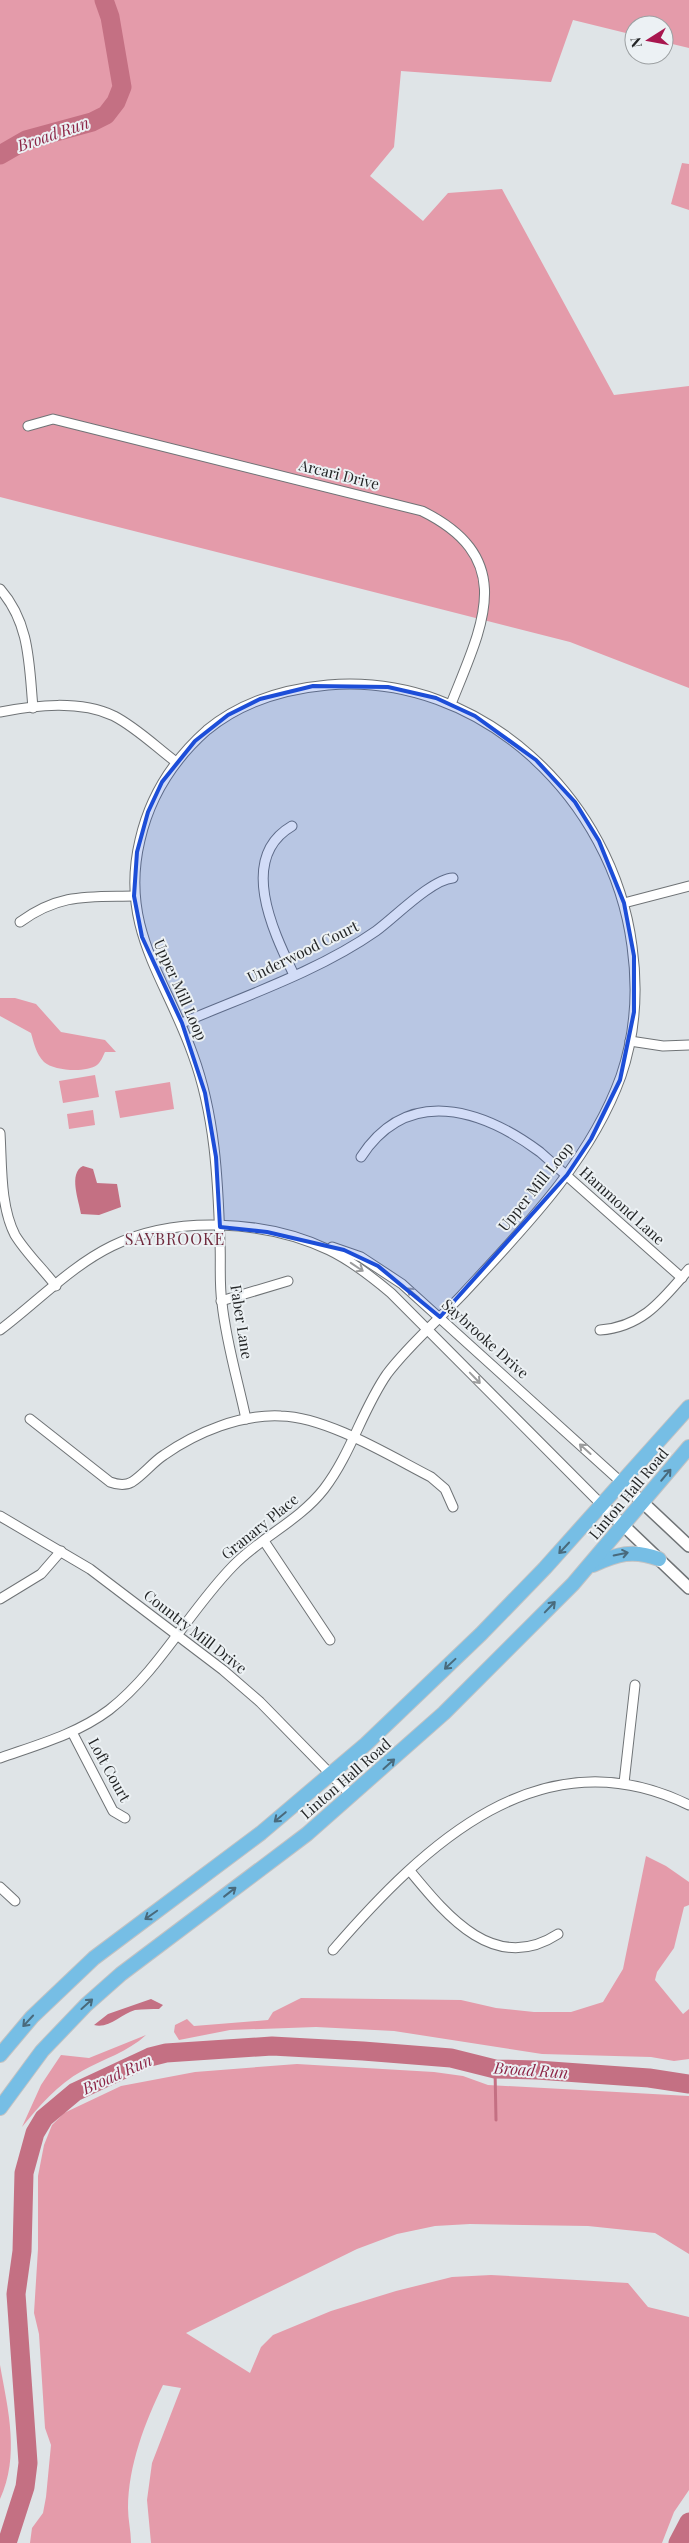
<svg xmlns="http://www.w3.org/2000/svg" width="689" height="2543" font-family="'Playfair Display',serif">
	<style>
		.green { fill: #e49baa }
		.water { fill: #c47083 }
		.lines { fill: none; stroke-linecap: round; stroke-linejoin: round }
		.stream { stroke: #c47083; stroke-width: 3 }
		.river { stroke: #c47083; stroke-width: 19 }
		.minor-casing { stroke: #6f7376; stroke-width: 11 }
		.tertiary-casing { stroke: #6f7376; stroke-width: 14 }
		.primary-casing { stroke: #c2c2c3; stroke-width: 16 }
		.minor { stroke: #fff; stroke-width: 9 }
		.tertiary { stroke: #fff; stroke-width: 11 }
		.primary { stroke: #76bee5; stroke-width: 14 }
		.oneway { stroke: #9c9d9e }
		.oneway2 { stroke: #496a7c }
		.marked { fill: #1d4ed8; fill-opacity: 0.2; stroke: #1d4ed8; stroke-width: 4; stroke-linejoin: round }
		.labels { text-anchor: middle; stroke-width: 4; stroke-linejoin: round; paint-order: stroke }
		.street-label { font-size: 15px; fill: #242627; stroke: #ecf1f4 }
		.water-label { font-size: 16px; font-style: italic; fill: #8d2647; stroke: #ecf1f4 }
		.neighbourhood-label { font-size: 16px; letter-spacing: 1px; fill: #702b3e; stroke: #ecf1f4 }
	</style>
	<rect width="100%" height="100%" fill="#dfe4e7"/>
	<g class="green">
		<path d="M 0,0 L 689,0 L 689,48 L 664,42 L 664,25 L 634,25 L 634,35 L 573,20 L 551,82 L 401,71 L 394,147 L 370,176 L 423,221 L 448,193 L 502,189 L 614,395 L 689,386 L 689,688 L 570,642 L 0,497 Z"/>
		<path d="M 682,163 L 689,164 L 689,210 L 671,204 Z"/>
		<path d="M 0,998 L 15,998 L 36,1004 L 61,1032 L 105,1040 L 116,1052 L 105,1052 C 103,1056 101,1062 97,1065 C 86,1073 54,1071 44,1062 C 36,1054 34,1043 31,1033 L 0,1016 Z"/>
		<path d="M 95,1075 L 99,1097 L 63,1103 L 59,1081 Z"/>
		<path d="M 170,1082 L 174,1109 L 120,1118 L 115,1091 Z"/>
		<path d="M 93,1110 L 95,1125 L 69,1129 L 67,1114 Z"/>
		<path d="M 646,1856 L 666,1866 L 689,1882 L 689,1905 L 684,1907 L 674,1948 L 657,1972 L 655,1980 L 683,2014 L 689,2009 L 689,2059 L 674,2061 L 651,2057 L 542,2054 L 394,2031 L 316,2027 L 230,2030 L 179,2040 L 174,2032 L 175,2025 L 187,2019 L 194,2026 L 268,2020 L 273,2012 L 301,1998 L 461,2000 L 496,2008 L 534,2012 L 571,2012 L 603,2002 L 623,1969 Z"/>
		<path d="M 146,2035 C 128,2052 103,2059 82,2071 C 58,2084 38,2107 22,2127 L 41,2085 L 61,2055 L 89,2058 Z"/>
		<path d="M 297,2064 L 434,2072 L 463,2076 L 488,2085 L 689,2096 L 689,2254 L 655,2233 L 588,2226 L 470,2224 L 435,2226 L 397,2234 L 357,2249 L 186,2333 L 250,2373 L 261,2347 L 273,2335 L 331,2311 L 396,2291 L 452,2277 L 491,2275 L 628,2283 L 648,2307 L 689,2317 L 689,2490 L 674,2512 L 662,2543 L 151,2543 L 147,2500 L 152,2463 L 181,2388 L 163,2385 C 145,2422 128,2466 128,2508 C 128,2520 131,2531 131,2543 L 30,2543 L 32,2528 L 43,2513 L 46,2497 L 51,2445 L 45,2428 L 39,2334 L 34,2313 L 38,2249 L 38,2176 L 44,2145 L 52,2125 L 64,2113 L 121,2086 L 195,2072 Z"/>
		<path d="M 0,2365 C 8,2410 20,2456 0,2499 Z"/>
	</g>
	<g class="water">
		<path d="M 83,1166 L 93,1169 L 97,1183 L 117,1184 L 121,1207 L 99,1215 L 81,1214 C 79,1201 68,1173 83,1166 Z"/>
		<path d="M 151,1999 L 163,2005 L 159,2009 C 152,2009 143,2009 135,2010 C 121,2014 109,2029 94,2025 L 108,2014 Z"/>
	</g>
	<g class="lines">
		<path class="stream" d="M 495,2069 L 496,2120"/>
		<g class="river">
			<path d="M 0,155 L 26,140 L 92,122 L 106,115 L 116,102 L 122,87 L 110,17 L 104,0"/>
			<path d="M 7,2543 L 25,2487 L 28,2463 L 16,2294 L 22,2251 L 24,2173 L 35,2133 L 44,2118 L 75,2092 L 150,2057 L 166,2053 L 272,2046 L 363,2051 L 451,2058 L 495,2069 L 537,2070 L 649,2078 L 689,2084"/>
			<path d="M 678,2543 L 689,2522"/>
		</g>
		<defs>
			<g id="minor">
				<path d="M 28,426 L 53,419 L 422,511 C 519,559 482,626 451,704"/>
				<path d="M 0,589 C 30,623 29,664 33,708"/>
				<path d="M 0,712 C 36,705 80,700 114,716 C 137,728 156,747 176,762"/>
				<path d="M 292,826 C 237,858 274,933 294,975"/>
				<path d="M 624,903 L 689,886"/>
				<path d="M 20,922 C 60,893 88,897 134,896"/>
				<path d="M 182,1023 C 245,996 319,971 376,931 C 394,918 432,879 453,878"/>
				<path d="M 630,1041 L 663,1046 L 689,1045"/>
				<path d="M 0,1133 C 2,1165 0,1206 15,1235 C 26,1253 43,1269 56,1286"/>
				<path d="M 361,1157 C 408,1085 482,1109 540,1152 L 682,1278"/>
				<path d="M 332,1247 L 361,1257 L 402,1284 L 621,1482"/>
				<path d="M 221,1301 L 288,1281"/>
				<path d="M 0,1330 C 36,1303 71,1266 112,1246 C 175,1215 266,1220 329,1250 C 352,1261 372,1277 391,1293 L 602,1505"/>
				<path d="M 600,1330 C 643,1327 663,1299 689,1269"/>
				<path d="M 30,1419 L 110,1482 C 118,1485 125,1486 132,1482 C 144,1474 153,1462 164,1455 C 197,1432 241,1414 281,1416 C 327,1417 390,1456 431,1477 L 445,1489 L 453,1507"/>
				<path d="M 0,1516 L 90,1569 L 223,1670 L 260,1702 L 352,1796"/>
				<path d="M 264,1541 L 330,1640"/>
				<path d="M 0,1599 L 41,1574 L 61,1551"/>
				<path d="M 72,1732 L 113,1811 L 125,1818"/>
				<path d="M 0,1758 C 37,1745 77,1734 109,1710 C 159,1671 189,1611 233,1566 C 261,1537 299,1521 324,1489 C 351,1454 362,1410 387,1374 C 408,1346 436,1322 461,1296 C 522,1230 590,1162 621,1076 C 635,1035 638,989 632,946 C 613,799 481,672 328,685 C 284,689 242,701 207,730 C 173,760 150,796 140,840 C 119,928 166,978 193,1055 C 215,1115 218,1179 220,1243 C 221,1263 219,1283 222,1303 C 226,1342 238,1381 246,1419"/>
				<path d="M 624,1783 L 635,1685"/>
				<path d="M 410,1871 C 447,1916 495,1975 558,1934"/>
				<path d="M 0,1887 L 15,1901"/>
				<path d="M 333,1950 C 424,1845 541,1732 689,1805"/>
			</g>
			<g id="tertiary">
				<path d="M 621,1482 L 689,1546"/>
				<path d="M 602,1505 L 689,1588"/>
			</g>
			<g id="primary">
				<path d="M 593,1565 C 617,1554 633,1549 659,1559"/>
				<path d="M 0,2055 L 32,2017 L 94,1958 L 261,1833 L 366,1744 L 481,1634 L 545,1568 L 689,1407"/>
				<path d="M 0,2108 L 42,2051 L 86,2005 L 121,1974 L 307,1834 L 444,1713 L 573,1584 L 689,1447"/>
			</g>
		</defs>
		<use href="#minor" class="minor-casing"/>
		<use href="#tertiary" class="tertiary-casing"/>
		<use href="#primary" class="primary-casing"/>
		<use href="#minor" class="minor"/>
		<use href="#tertiary" class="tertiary"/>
		<use href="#primary" class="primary"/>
	</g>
	<defs><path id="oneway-shaft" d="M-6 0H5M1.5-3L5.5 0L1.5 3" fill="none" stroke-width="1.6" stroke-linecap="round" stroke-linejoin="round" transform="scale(1.25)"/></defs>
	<g class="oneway">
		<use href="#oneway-shaft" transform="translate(357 1267) rotate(34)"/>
		<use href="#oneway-shaft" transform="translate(413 1293) rotate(-140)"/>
		<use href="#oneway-shaft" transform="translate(475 1378) rotate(46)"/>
		<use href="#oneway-shaft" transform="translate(585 1449) rotate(-138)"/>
	</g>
	<g class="oneway2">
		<use href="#oneway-shaft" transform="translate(666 1475) rotate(-50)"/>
		<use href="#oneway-shaft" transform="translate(564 1548) rotate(133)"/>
		<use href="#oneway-shaft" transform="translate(621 1554) rotate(-12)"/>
		<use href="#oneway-shaft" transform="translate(550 1607) rotate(-46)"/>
		<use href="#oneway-shaft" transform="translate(450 1664) rotate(137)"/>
		<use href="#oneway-shaft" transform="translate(389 1764) rotate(-42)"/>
		<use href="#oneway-shaft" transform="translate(280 1817) rotate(140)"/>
		<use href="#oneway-shaft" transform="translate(230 1892) rotate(-38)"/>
		<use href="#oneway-shaft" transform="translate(151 1915) rotate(145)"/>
		<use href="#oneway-shaft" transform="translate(87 2004) rotate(-42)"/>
		<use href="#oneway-shaft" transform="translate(28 2021) rotate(133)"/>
	</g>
	<path class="marked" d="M 313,686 L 388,687 L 436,698 L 475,716 L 536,760 L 575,802 L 599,841 L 624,903 L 634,956 L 634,1012 L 620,1080 L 591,1139 L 567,1175 L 440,1317 L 378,1266 L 344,1250 L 267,1232 L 220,1227 L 216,1157 L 205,1093 L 182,1023 L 142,937 L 134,896 L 137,852 L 148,812 L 162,782 L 195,741 L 228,715 L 260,699 Z"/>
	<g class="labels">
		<g class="street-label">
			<text transform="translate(339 475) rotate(14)" y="5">Arcari Drive</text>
			<text transform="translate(303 952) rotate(-26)" y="5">Underwood Court</text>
			<text transform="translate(180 990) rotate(66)" y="5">Upper Mill Loop</text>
			<text transform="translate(536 1187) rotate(-51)" y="5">Upper Mill Loop</text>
			<text transform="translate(622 1206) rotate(42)" y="5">Hammond Lane</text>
			<text transform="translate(241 1322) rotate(81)" y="5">Faber Lane</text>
			<text transform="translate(485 1339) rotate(42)" y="5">Saybrooke Drive</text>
			<text transform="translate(629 1494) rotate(-50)" y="5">Linton Hall Road</text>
			<text transform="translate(260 1527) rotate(-39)" y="5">Granary Place</text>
			<text transform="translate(195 1632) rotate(38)" y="5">Country Mill Drive</text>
			<text transform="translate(109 1770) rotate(61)" y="5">Loft Court</text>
			<text transform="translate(346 1779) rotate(-41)" y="5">Linton Hall Road</text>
		</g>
		<g class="water-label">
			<text transform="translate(53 134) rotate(-19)" y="6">Broad Run</text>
			<text transform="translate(531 2070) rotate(4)" y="6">Broad Run</text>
			<text transform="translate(117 2074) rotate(-24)" y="6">Broad Run</text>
		</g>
		<g class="neighbourhood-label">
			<text x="175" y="1245">SAYBROOKE</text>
		</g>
	</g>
	<g transform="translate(649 40) rotate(259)"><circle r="24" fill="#ecf1f4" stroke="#9ca0a2"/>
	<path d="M0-4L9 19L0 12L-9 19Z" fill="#a8164e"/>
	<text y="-8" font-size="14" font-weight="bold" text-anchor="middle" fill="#242627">N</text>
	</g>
</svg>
